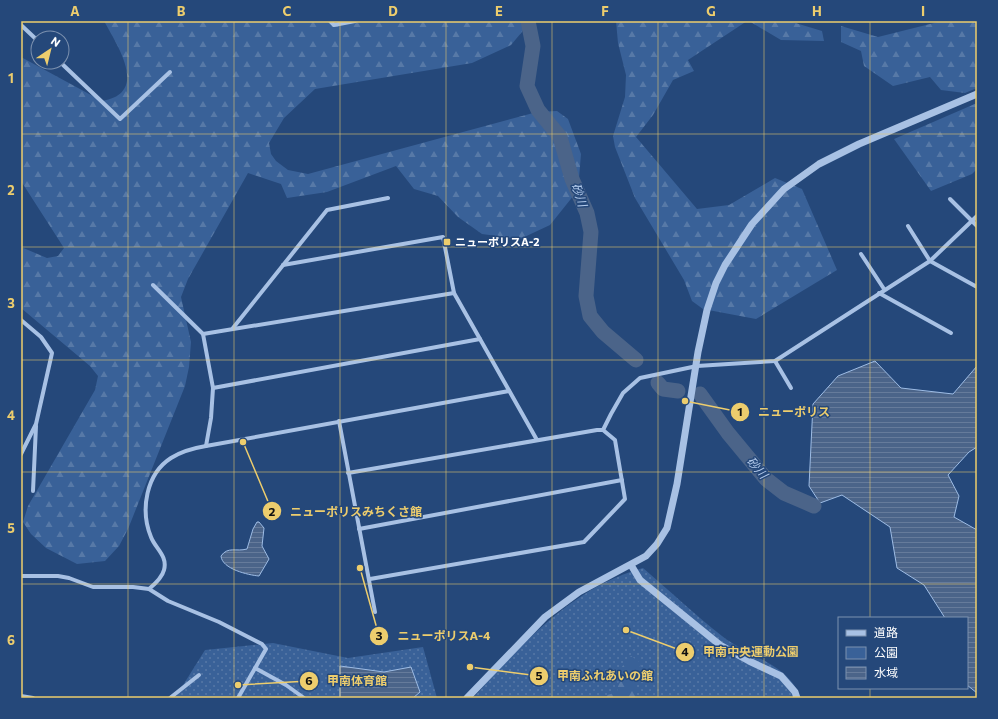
<svg xmlns="http://www.w3.org/2000/svg" width="998" height="719" font-family="Commissioner,'Noto Sans JP',sans-serif">
	<style>
		.green { fill: url(#green-dots) }
		.forest { fill: url(#forest-firs) }
		.water { fill: url(#water-rules); stroke: #9dbce5 }
		.lines { fill: none; stroke-linecap: round; stroke-linejoin: round }
		.river { stroke: #4b6489; stroke-width: 15 }
		.minor { stroke: #a8c1e4; stroke-width: 4 }
		.tertiary { stroke: #a8c1e4; stroke-width: 7 }
		.grid { fill: none; stroke: #edcd6d; stroke-width: 1; stroke-opacity: 0.55 }
		.poi-dot { fill: #edcd6d; stroke: #25487a; stroke-width: 1.5 }
		.labels { text-anchor: middle; stroke-width: 3; stroke-linejoin: round; paint-order: stroke }
		.poi-label { font-size: 11px; font-weight: bold; fill: #fff; stroke: #25487a; text-anchor: start }
		.water-label { font-size: 12px; font-style: italic; fill: #b4cbec; stroke: #25487a }
		.leader { fill: none; stroke: #edcd6d; stroke-width: 1.5 }
		.callout-dot { fill: #edcd6d; stroke: #25487a; stroke-width: 1.5 }
		.mark-label { font-size: 12px; text-anchor: middle; font-weight: bold; fill: #111 }
		.callout-label { font-size: 12px; text-anchor: middle; font-weight: bold; fill: #edcd6d; stroke: #25487a; stroke-width: 3; stroke-linejoin: round; paint-order: stroke }
		.neatline { fill: none; stroke: #edcd6d; stroke-width: 1.5 }
		.grid-label { font-size: 13px; text-anchor: middle; font-weight: bold; fill: #edcd6d }
	</style>
	<defs>
		<pattern id="green-dots" width="8" height="8" patternUnits="userSpaceOnUse"><rect width="8" height="8" fill="#396198"/><path d="M2 2h.1M6 6h.1" fill="none" stroke="#5779a7" stroke-width="1.8" stroke-linecap="round"/></pattern>
		<pattern id="forest-firs" width="22" height="20" patternUnits="userSpaceOnUse"><rect width="22" height="20" fill="#396198"/><path d="M5 1l3.5 6h-7zM16 11l3.5 6h-7z" fill="#5779a7"/></pattern>
		<pattern id="water-rules" width="6" height="5" patternUnits="userSpaceOnUse"><rect width="6" height="5" fill="#4b6489"/><path d="M0 2.5h6" fill="none" stroke="#667b9b"/></pattern>
	</defs>
	<rect width="100%" height="100%" fill="#25487a"/>
	<g class="green">
		<path d="M 643,568 C 670,591 695,615 722,636 C 747,656 791,665 800,698 L 473,698 C 521,645 572,587 643,568 Z"/>
		<path d="M 273,643 L 348,658 L 423,647 L 437,698 L 175,698 L 205,650 Z"/>
	</g>
	<g class="forest">
		<path d="M 104,21 L 531,21 L 511,45 L 472,63 L 315,89 L 284,118 L 269,143 L 271,154 L 276,161 L 288,170 L 308,174 L 537,112 L 557,111 L 568,119 L 581,154 L 578,190 L 550,225 L 520,239 L 482,234 L 458,217 L 438,196 L 414,189 L 396,166 L 327,192 L 287,198 L 281,184 L 248,173 L 188,279 L 181,297 L 191,342 L 189,367 L 185,386 L 128,529 L 119,546 L 105,561 L 77,564 L 46,548 L 31,534 L 23,522 L 28,506 L 95,390 L 98,376 L 90,366 L 21,308 L 21,247 L 47,258 L 58,256 L 64,248 L 21,181 L 21,57 L 102,101 C 150,93 117,45 104,21 Z"/>
		<path d="M 616,21 L 747,21 L 688,60 L 694,71 L 673,80 L 653,115 L 636,137 L 697,209 L 729,205 L 775,178 L 802,189 L 837,270 L 756,319 L 703,309 L 692,301 L 684,280 L 635,198 L 615,147 L 613,136 L 625,97 L 626,75 L 618,43 Z"/>
		<path d="M 749,21 L 789,21 L 822,31 L 824,41 L 781,40 Z"/>
		<path d="M 942,21 L 977,21 L 977,88 L 965,93 L 941,90 L 930,77 L 893,86 L 864,66 L 861,51 L 841,42 L 841,26 L 878,37 Z"/>
		<path d="M 977,103 L 977,169 L 972,174 L 931,191 L 894,139 Z"/>
		<path d="M 631,656 L 641,663 L 635,688 L 636,698 L 598,698 L 617,692 L 621,668 Z"/>
	</g>
	<g class="water">
		<path d="M 875,361 L 901,388 L 953,394 L 977,366 L 977,447 L 969,452 L 948,475 L 959,496 L 954,517 L 977,530 L 977,693 L 967,685 L 967,618 L 945,618 L 924,585 L 897,568 L 890,527 L 842,495 L 820,503 L 809,486 L 813,404 L 838,376 Z"/>
		<path d="M 257,522 L 259,522 L 264,528 L 262,546 L 269,559 L 259,576 C 248,575 222,569 221,556 C 228,546 236,552 247,549 L 253,529 Z"/>
		<path d="M 340,666 L 384,672 L 411,667 L 420,692 L 413,698 L 340,698 Z"/>
	</g>
	<g class="lines">
		<g class="river">
			<path d="M 528,21 L 533,46 L 527,86 L 538,110 L 560,137 L 572,179 L 587,213 L 591,232 L 586,296 L 590,316 L 603,332 L 636,360"/>
			<path d="M 658,383 L 663,389 L 678,391"/>
			<path d="M 700,394 L 728,433 L 766,479 L 784,493 L 814,506"/>
		</g>
		<g class="minor">
			<path d="M 330,21 L 334,25 L 355,21"/>
			<path d="M 21,25 L 38,41"/>
			<path d="M 60,62 L 120,119 L 170,72"/>
			<path d="M 950,199 L 977,226"/>
			<path d="M 908,226 L 930,261 L 977,287"/>
			<path d="M 861,254 L 884,289"/>
			<path d="M 283,265 L 443,237 L 454,293 L 537,440"/>
			<path d="M 153,285 L 203,334 L 213,388 L 480,339"/>
			<path d="M 879,293 L 951,333"/>
			<path d="M 21,320 L 41,337 L 52,353 L 36,424 L 21,454"/>
			<path d="M 233,328 L 327,210 L 388,198"/>
			<path d="M 203,334 L 454,293"/>
			<path d="M 775,361 L 791,388"/>
			<path d="M 339,421 L 375,612"/>
			<path d="M 603,430 L 611,414 L 623,393 L 640,378 L 697,366 L 775,361 L 930,261 L 977,216"/>
			<path d="M 206,446 L 211,418 L 213,388"/>
			<path d="M 348,473 L 597,430 L 603,430 L 615,440 L 625,499 L 584,542 L 370,579"/>
			<path d="M 33,491 L 36,426"/>
			<path d="M 359,529 L 622,480"/>
			<path d="M 21,576 L 58,576 L 69,578 L 93,587 L 133,587 L 149,589 L 168,601 L 219,622 L 262,644 L 266,649 L 238,698"/>
			<path d="M 149,589 C 155,584 162,578 164,570 C 168,556 155,548 151,537 C 140,510 146,474 171,458 C 182,451 194,448 206,446 L 509,391"/>
			<path d="M 255,668 L 286,685 L 304,698"/>
			<path d="M 21,696 L 33,698"/>
			<path d="M 170,698 L 199,675"/>
		</g>
		<g class="tertiary">
			<path d="M 631,565 L 640,580 L 720,645 L 749,661 L 781,676 L 795,692 L 797,698"/>
			<path d="M 467,698 L 545,617 L 579,592 L 646,556 L 657,544 L 667,528 L 677,484 L 698,352 L 707,310 L 716,283 L 725,265 L 752,224 L 784,189 L 819,164 L 859,144 L 977,94"/>
		</g>
	</g>
	<path class="grid" d="M 128,21 L 128,698M 234,21 L 234,698M 340,21 L 340,698M 446,21 L 446,698M 552,21 L 552,698M 658,21 L 658,698M 764,21 L 764,698M 870,21 L 870,618M 21,134 L 977,134M 21,247 L 977,247M 21,360 L 977,360M 21,472 L 977,472M 21,584 L 977,584M 870,688 L 870,698"/>
	<rect class="poi-dot" x="443" y="238" width="8" height="8" rx="2"/>
	<g class="labels">
		<g class="poi-label">
			<text x="455" y="246">ニューポリスA-2</text>
		</g>
		<g class="water-label">
			<text transform="translate(579 195) rotate(72)" y="4">砂川</text>
			<text transform="translate(757 468) rotate(49)" y="4">砂川</text>
		</g>
	</g>
	<path class="leader" d="M685 401L740 412M243 442L272 511M360 568L379 636M626 630L685 652M470 667L539 676M238 685L309 681"/>
	<g class="callout-dot">
		<circle cx="685" cy="401" r="4"/>
		<circle cx="243" cy="442" r="4"/>
		<circle cx="360" cy="568" r="4"/>
		<circle cx="626" cy="630" r="4"/>
		<circle cx="470" cy="667" r="4"/>
		<circle cx="238" cy="685" r="4"/>
		<circle cx="740" cy="412" r="10"/>
		<circle cx="272" cy="511" r="10"/>
		<circle cx="379" cy="636" r="10"/>
		<circle cx="685" cy="652" r="10"/>
		<circle cx="539" cy="676" r="10"/>
		<circle cx="309" cy="681" r="10"/>
	</g>
	<g class="mark-label">
		<text x="740" y="416">1</text>
		<text x="272" y="516">2</text>
		<text x="379" y="640">3</text>
		<text x="685" y="656">4</text>
		<text x="539" y="680">5</text>
		<text x="309" y="685">6</text>
	</g>
	<g class="callout-label">
		<text x="794" y="416">ニューポリス</text>
		<text x="356" y="516">ニューポリスみちくさ館</text>
		<text x="444" y="640">ニューポリスA-4</text>
		<text x="751" y="656">甲南中央運動公園</text>
		<text x="605" y="680">甲南ふれあいの館</text>
		<text x="357" y="685">甲南体育館</text>
	</g>
	<rect width="998" height="719" fill="none" stroke="#25487a" stroke-width="44"/>
	<rect x="838" y="617" width="130" height="72" fill="#25487a" stroke="#7c91af"/>
	<rect x="846" y="630" width="20" height="6" fill="#a8c1e4" stroke="#7c91af"/>
	<text x="874" y="637" font-size="12" fill="#ffffff">道路</text>
	<rect x="846" y="647" width="20" height="12" fill="#396198" stroke="#7c91af"/>
	<text x="874" y="657" font-size="12" fill="#ffffff">公園</text>
	<rect x="846" y="667" width="20" height="12" fill="url(#water-rules)" stroke="#7c91af"/>
	<text x="874" y="677" font-size="12" fill="#ffffff">水域</text>
	<g transform="translate(50 50) rotate(35)"><circle r="19" fill="#25487a" stroke="#7c91af"/>
	<path d="M0-3L7 15L0 10L-7 15Z" fill="#edcd6d"/>
	<text y="-6" font-size="11" font-weight="bold" text-anchor="middle" fill="#ffffff">N</text>
	</g>
	<rect x="22" y="22" width="954" height="675" class="neatline"/>
	<g class="grid-label">
		<text x="75" y="16">A</text>
		<text x="181" y="16">B</text>
		<text x="287" y="16">C</text>
		<text x="393" y="16">D</text>
		<text x="499" y="16">E</text>
		<text x="605" y="16">F</text>
		<text x="711" y="16">G</text>
		<text x="817" y="16">H</text>
		<text x="923" y="16">I</text>
		<text x="11" y="83">1</text>
		<text x="11" y="195">2</text>
		<text x="11" y="308">3</text>
		<text x="11" y="420">4</text>
		<text x="11" y="533">5</text>
		<text x="11" y="645">6</text>
	</g>
</svg>
